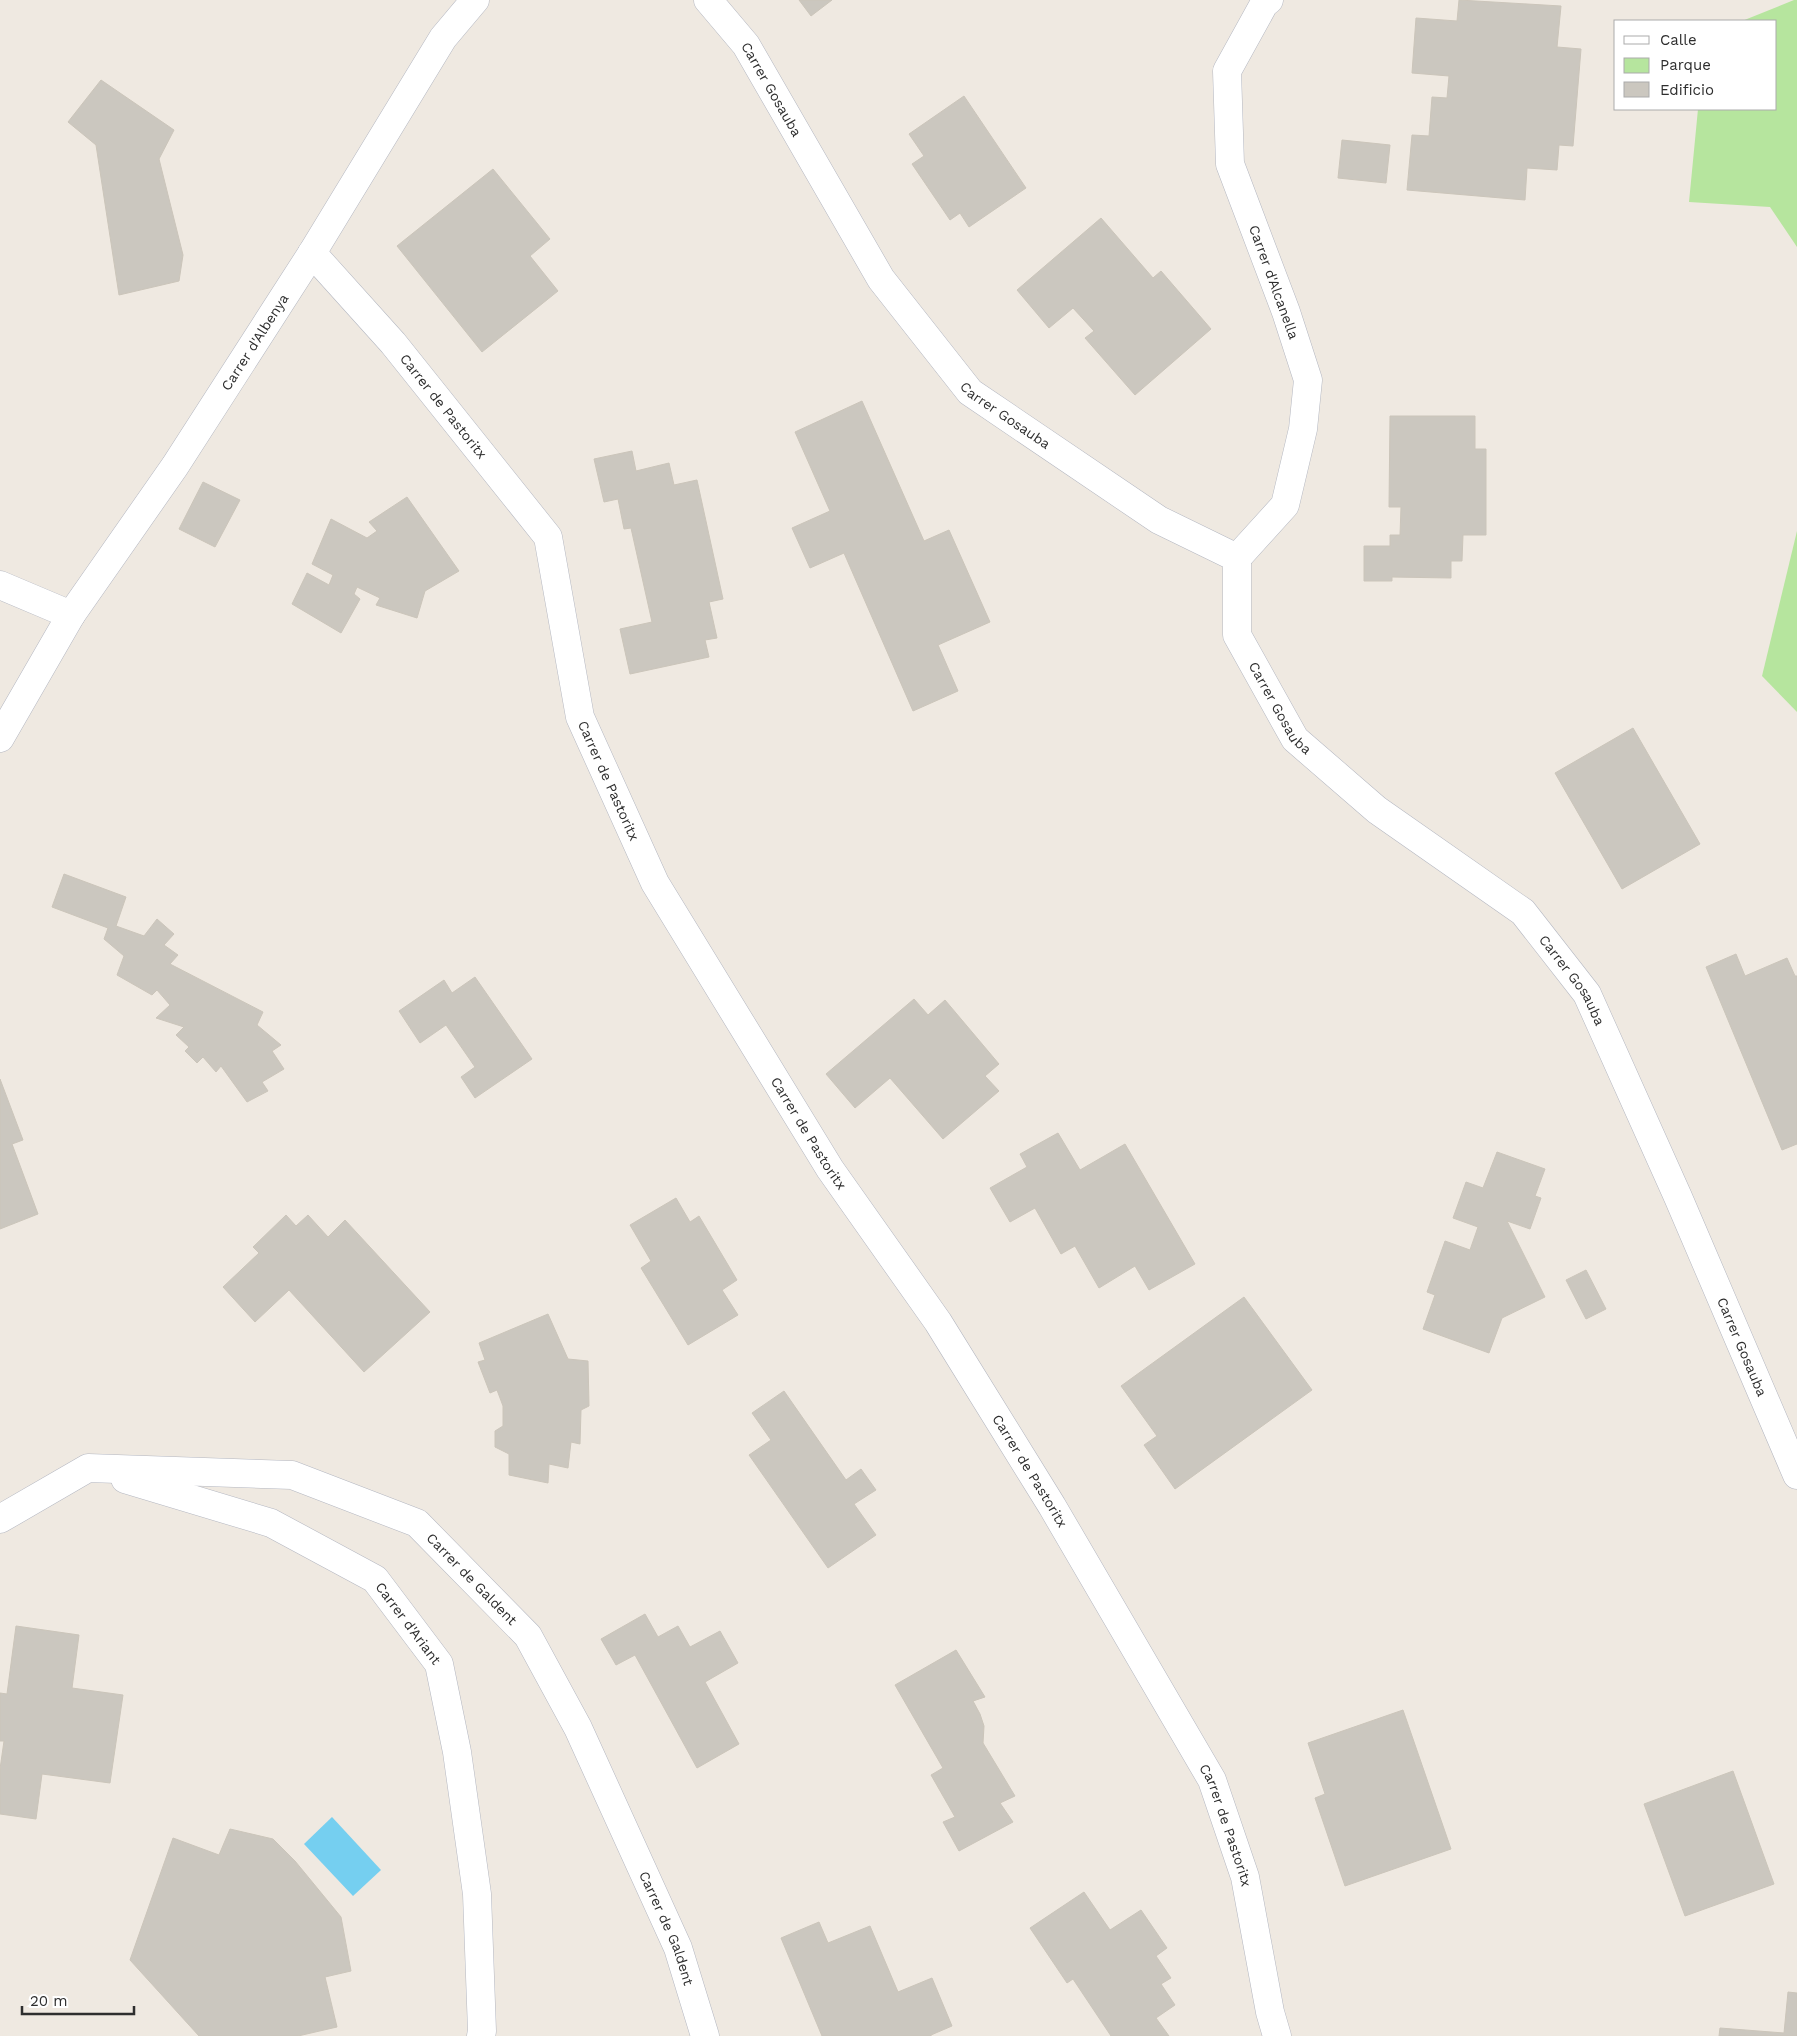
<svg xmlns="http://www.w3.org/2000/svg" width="1797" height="2036" font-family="'Work Sans',sans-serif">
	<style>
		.green { fill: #b6e59e }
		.water { fill: #75cff0 }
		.building { fill: #cbc7bf; stroke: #cbc5ba }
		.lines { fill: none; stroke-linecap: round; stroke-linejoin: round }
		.minor-casing { stroke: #b4b7c1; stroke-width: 29 }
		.minor { stroke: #fff; stroke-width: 28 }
		.labels { text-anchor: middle; stroke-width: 5; stroke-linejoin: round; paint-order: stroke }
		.street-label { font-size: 14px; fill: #2e2e2e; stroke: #fff }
	</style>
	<rect width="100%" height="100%" fill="#efe9e1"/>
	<g class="green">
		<path d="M 1794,0 L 1797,0 L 1797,247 L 1770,207 L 1689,202 L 1698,109 L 1776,109 L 1776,21 L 1742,21 Z"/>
		<path d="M 1797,531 L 1797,712 L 1762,676 Z"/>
	</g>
	<path class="water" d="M 332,1817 L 381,1870 L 353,1896 L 304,1844 Z"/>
	<g class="building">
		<path d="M 799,0 L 832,0 L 811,16 Z"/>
		<path d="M 1459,0 L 1561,6 L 1557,47 L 1581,49 L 1573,146 L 1559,145 L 1557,170 L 1527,168 L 1525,200 L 1407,190 L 1412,135 L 1429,136 L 1432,97 L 1447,98 L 1449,76 L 1412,73 L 1416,18 L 1457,21 Z"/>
		<path d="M 101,80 L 174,130 L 159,159 L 183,255 L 179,281 L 119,295 L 96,145 L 68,122 Z"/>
		<path d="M 964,96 L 1026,188 L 969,227 L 960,213 L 950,220 L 912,164 L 924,156 L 909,134 Z"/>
		<path d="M 1342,140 L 1390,145 L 1386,183 L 1338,178 Z"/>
		<path d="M 493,169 L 550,239 L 530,256 L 558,291 L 482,352 L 397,246 Z"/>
		<path d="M 1101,218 L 1153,278 L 1161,271 L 1211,329 L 1135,395 L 1085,338 L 1094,331 L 1073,308 L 1049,328 L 1017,290 Z"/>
		<path d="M 862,401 L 924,541 L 949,530 L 990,622 L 938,645 L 958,691 L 913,711 L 844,553 L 810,568 L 792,528 L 830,511 L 795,432 Z"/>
		<path d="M 1390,416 L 1475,416 L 1475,449 L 1486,449 L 1486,535 L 1463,535 L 1462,561 L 1451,561 L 1451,578 L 1392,577 L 1392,581 L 1364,581 L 1364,546 L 1390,546 L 1390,535 L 1400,535 L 1401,507 L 1389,507 Z"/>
		<path d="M 632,451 L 636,471 L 669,463 L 674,485 L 697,480 L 723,599 L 709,602 L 717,638 L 705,640 L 709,657 L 630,674 L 620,629 L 652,622 L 631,528 L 624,529 L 618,499 L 604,502 L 594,459 Z"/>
		<path d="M 203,482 L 240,500 L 215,547 L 179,529 Z"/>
		<path d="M 407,497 L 459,571 L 425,591 L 417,618 L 376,605 L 380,598 L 357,587 L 354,594 L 360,599 L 341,633 L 292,604 L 307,573 L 329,585 L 333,575 L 312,564 L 331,519 L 367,538 L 377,531 L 369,522 Z"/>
		<path d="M 1633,728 L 1700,844 L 1622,889 L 1555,773 Z"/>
		<path d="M 64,874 L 126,897 L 116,926 L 144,936 L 157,919 L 174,934 L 164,945 L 178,955 L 170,964 L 263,1012 L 257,1025 L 281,1045 L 272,1051 L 284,1069 L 262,1082 L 268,1091 L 247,1102 L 221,1066 L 216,1072 L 203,1057 L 197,1063 L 185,1051 L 189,1047 L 176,1035 L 184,1027 L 156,1018 L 170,1005 L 157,990 L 152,995 L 117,975 L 124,956 L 104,939 L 108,928 L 52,907 Z"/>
		<path d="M 1736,954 L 1745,976 L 1787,958 L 1795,976 L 1797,976 L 1797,1144 L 1782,1150 L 1706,967 Z"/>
		<path d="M 475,977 L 532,1059 L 475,1098 L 461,1077 L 475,1067 L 446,1025 L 420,1043 L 399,1011 L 444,980 L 452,993 Z"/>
		<path d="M 914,999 L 928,1015 L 945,1000 L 999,1064 L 985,1076 L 999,1091 L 943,1139 L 890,1078 L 855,1108 L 826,1074 Z"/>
		<path d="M 0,1079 L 23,1140 L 12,1144 L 38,1214 L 0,1229 Z"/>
		<path d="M 1058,1133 L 1080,1170 L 1125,1144 L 1195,1264 L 1149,1290 L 1135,1266 L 1099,1288 L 1075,1246 L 1061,1254 L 1035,1208 L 1010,1222 L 990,1188 L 1027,1167 L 1020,1154 Z"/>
		<path d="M 1497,1152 L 1545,1169 L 1535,1196 L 1541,1198 L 1530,1229 L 1507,1221 L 1545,1297 L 1502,1318 L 1489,1353 L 1423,1329 L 1435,1295 L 1427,1292 L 1445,1241 L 1470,1250 L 1478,1227 L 1453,1218 L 1466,1182 L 1483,1188 Z"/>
		<path d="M 676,1198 L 690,1222 L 699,1216 L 737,1280 L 722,1290 L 738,1315 L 688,1345 L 641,1268 L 651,1261 L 630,1225 Z"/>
		<path d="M 286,1215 L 296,1226 L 308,1215 L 328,1237 L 345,1220 L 430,1312 L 364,1372 L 289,1290 L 255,1322 L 223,1287 L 259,1253 L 253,1247 Z"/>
		<path d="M 1586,1270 L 1606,1309 L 1586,1319 L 1566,1280 Z"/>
		<path d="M 1244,1297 L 1312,1390 L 1175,1489 L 1144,1445 L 1157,1436 L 1121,1386 Z"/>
		<path d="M 548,1314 L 568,1359 L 588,1361 L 589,1406 L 581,1410 L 580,1444 L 571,1442 L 568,1468 L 549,1464 L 548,1483 L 509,1475 L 509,1454 L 495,1447 L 495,1431 L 503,1426 L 503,1406 L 497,1390 L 490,1393 L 478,1362 L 485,1360 L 479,1343 Z"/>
		<path d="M 784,1391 L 846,1480 L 861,1469 L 876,1490 L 854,1504 L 876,1535 L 828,1568 L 749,1455 L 771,1440 L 752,1413 Z"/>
		<path d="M 645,1614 L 658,1637 L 678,1626 L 690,1647 L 720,1631 L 738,1663 L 705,1682 L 739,1744 L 697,1768 L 635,1655 L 616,1665 L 601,1639 Z"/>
		<path d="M 16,1626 L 79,1635 L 72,1688 L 123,1695 L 110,1783 L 42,1774 L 36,1819 L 0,1814 L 0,1769 L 4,1741 L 0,1741 L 0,1693 L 7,1694 Z"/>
		<path d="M 956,1650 L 985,1697 L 973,1701 L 980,1714 L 984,1726 L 983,1743 L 1015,1796 L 1000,1803 L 1013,1822 L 959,1851 L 943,1822 L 955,1817 L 931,1775 L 943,1768 L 895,1685 Z"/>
		<path d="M 1403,1710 L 1451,1849 L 1345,1886 L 1315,1798 L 1325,1794 L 1308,1743 Z"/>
		<path d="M 1733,1771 L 1774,1884 L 1685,1916 L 1644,1804 Z"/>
		<path d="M 230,1829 L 273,1839 L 295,1861 L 341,1917 L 351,1971 L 325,1977 L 337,2027 L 298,2036 L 199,2036 L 130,1960 L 173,1838 L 219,1855 Z"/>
		<path d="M 1084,1892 L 1110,1930 L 1141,1910 L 1167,1948 L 1156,1956 L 1171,1978 L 1161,1984 L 1175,2005 L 1156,2018 L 1169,2036 L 1111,2036 L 1073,1979 L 1067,1983 L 1030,1928 Z"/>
		<path d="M 819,1922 L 828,1943 L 870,1926 L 898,1992 L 932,1978 L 952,2026 L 931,2035 L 931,2036 L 822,2036 L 781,1938 Z"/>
		<path d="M 1788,1992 L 1797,1993 L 1797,2036 L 1719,2036 L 1720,2028 L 1784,2033 Z"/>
	</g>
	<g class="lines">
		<defs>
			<g id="minor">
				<path id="s1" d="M 708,0 L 746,45 L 881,279 L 970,392 L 1159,520 L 1237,558 L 1237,635 L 1295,739 L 1377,810 L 1523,912 L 1587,994 L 1678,1197 L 1797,1475"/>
				<path id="s2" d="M 312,253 L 393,343 L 548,537 L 580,717 L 655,883 L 830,1169 L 938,1322 L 1052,1506 L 1212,1780 L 1245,1877 L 1270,2012 L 1277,2036"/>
				<path d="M 1237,558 L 1285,505 L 1303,429 L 1308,380 L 1286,312 L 1230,164 L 1227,71 L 1264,4 L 1269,0"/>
				<path d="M 0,585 L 71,615"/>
				<path id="s3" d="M 0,738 L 71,615 L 175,466 L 312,253 L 443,38 L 475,0"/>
				<path id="s4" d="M 125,1479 L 271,1523 L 375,1579 L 439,1664 L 457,1752 L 477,1894 L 482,2031 L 481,2036"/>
				<path id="s5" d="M 0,1519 L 88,1468 L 292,1475 L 417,1523 L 528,1636 L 578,1728 L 678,1948 L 705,2036"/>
			</g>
		</defs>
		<use href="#minor" class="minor-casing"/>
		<use href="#minor" class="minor"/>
	</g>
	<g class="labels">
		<g class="street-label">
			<text dy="5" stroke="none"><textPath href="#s1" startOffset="110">Carrer Gosauba</textPath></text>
			<text transform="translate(1274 282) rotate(70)" y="5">Carrer d'Alcanella</text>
			<text dy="5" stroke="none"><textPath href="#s3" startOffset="471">Carrer d'Albenya</textPath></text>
			<text dy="5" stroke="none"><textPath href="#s2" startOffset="202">Carrer de Pastoritx</textPath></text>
			<text dy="5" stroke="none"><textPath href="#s1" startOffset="515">Carrer Gosauba</textPath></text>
			<text dy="5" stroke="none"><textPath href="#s1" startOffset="950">Carrer Gosauba</textPath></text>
			<text dy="5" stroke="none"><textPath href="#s2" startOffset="622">Carrer de Pastoritx</textPath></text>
			<text dy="5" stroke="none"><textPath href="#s1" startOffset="1355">Carrer Gosauba</textPath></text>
			<text dy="5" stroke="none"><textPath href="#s2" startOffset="1028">Carrer de Pastoritx</textPath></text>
			<text dy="5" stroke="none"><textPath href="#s1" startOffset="1760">Carrer Gosauba</textPath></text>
			<text dy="5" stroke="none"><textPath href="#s2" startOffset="1432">Carrer de Pastoritx</textPath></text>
			<text dy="5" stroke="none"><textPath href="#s5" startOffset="518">Carrer de Galdent</textPath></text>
			<text dy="5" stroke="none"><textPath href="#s4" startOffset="326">Carrer d'Ariant</textPath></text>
			<text dy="5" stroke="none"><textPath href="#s2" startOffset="1838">Carrer de Pastoritx</textPath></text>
			<text dy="5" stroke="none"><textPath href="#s5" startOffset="922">Carrer de Galdent</textPath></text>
		</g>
	</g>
	<rect x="1614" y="20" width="162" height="90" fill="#ffffff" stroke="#ababab"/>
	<rect x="1624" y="36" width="25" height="8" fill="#ffffff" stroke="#ababab"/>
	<text x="1660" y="45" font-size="15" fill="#2e2e2e">Calle</text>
	<rect x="1624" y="58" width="25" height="15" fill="#b6e59e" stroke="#ababab"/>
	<text x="1660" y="70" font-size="15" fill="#2e2e2e">Parque</text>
	<rect x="1624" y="82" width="25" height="15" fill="#cbc7bf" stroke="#ababab"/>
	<text x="1660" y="95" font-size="15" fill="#2e2e2e">Edificio</text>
	<path d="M22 2006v8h112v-8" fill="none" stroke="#2e2e2e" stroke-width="2.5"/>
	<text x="30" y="2006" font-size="15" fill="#2e2e2e" stroke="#ffffff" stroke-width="4" paint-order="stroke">20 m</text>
</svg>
